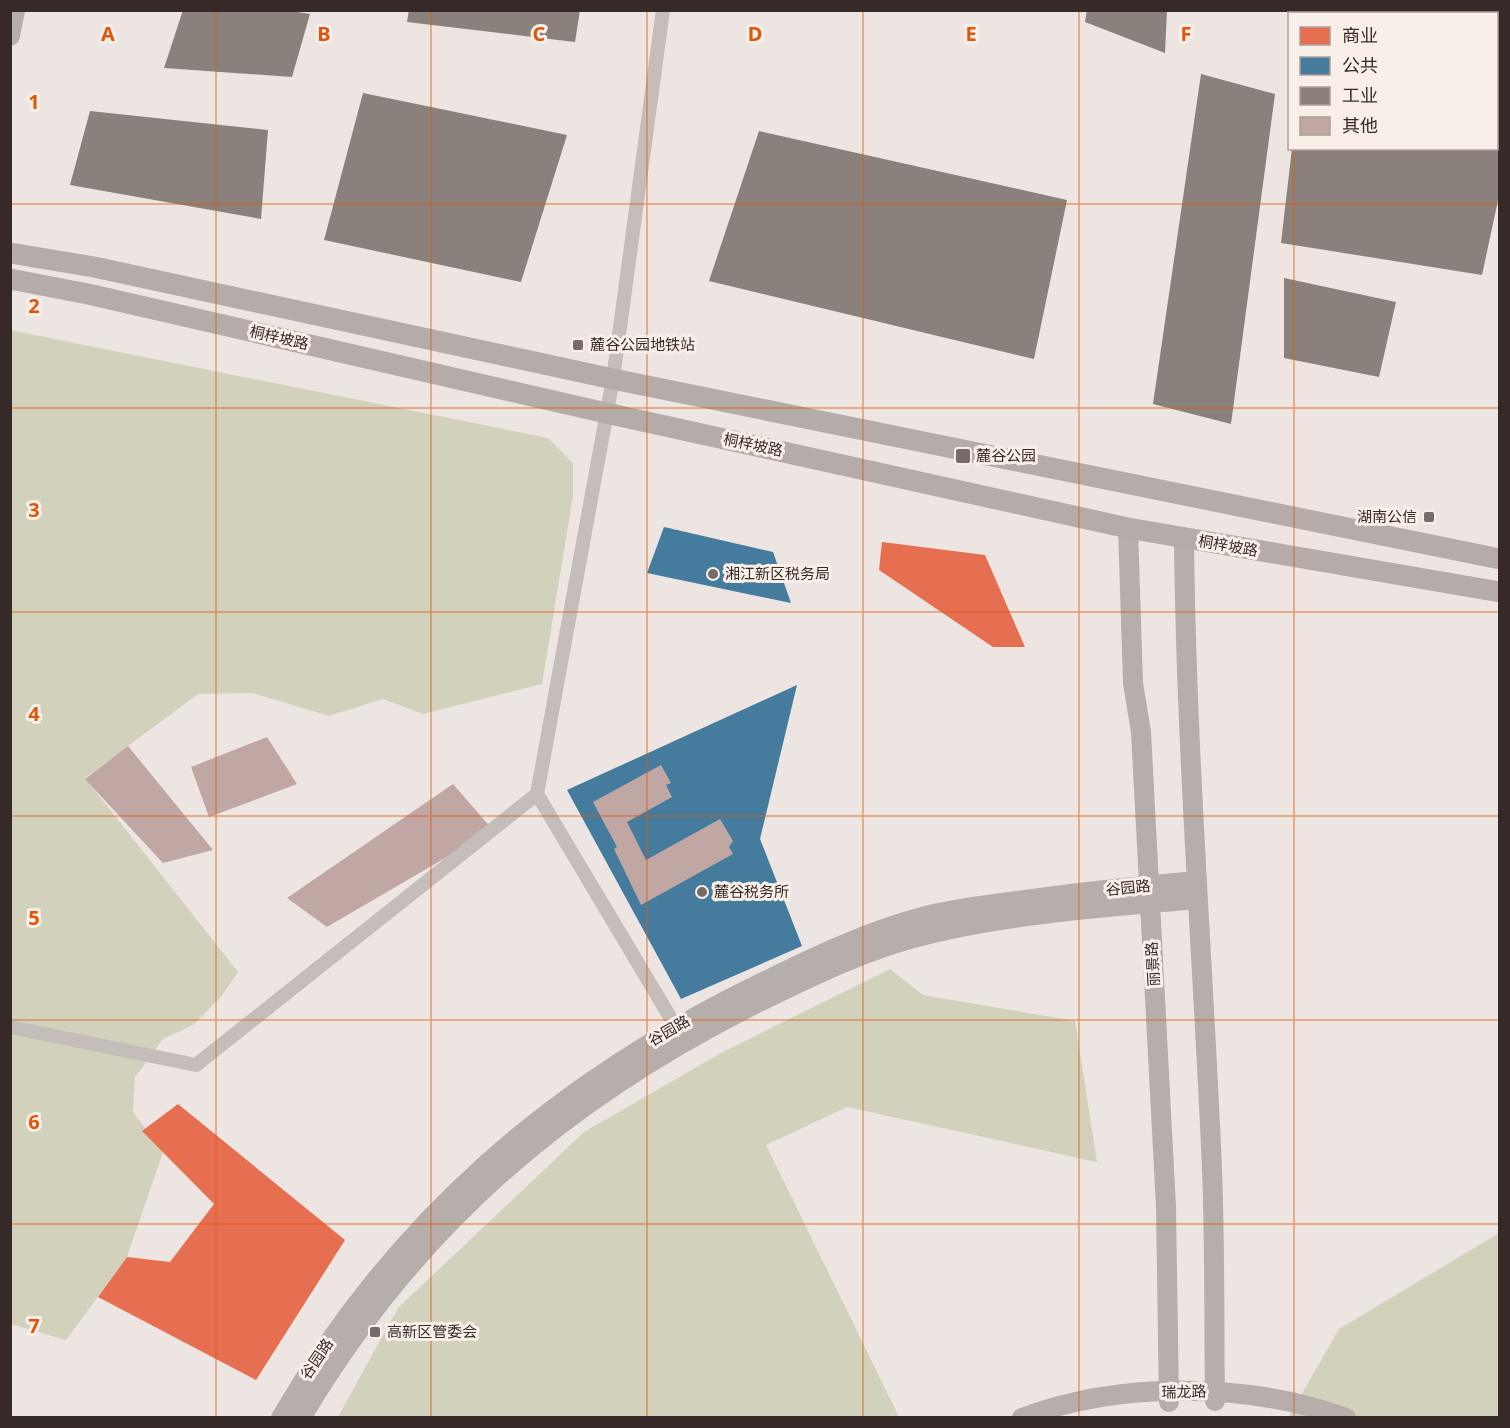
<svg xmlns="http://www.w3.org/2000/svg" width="1510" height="1428" font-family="'Noto Sans','Noto Sans SC',sans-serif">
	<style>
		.green { fill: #d1d1bc }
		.shops { fill: #e76f51 }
		.public { fill: #457b9d }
		.industry { fill: #8a817c }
		.building { fill: #c0a7a3 }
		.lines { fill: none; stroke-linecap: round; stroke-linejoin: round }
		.street { stroke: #c5bdba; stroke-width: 14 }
		.secondary { stroke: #b6aeab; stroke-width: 20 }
		.primary { stroke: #b5aca9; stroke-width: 21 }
		.grid { fill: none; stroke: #df570d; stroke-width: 1.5; stroke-opacity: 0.55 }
		.poi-dot { fill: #766b69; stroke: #f9efe9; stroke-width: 2 }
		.labels { text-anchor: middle; stroke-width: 6; stroke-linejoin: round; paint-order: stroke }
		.street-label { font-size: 15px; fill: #362a28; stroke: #f9efe9 }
		.poi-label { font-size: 15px; fill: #362a28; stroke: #f9efe9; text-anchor: start }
		.grid-label { font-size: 20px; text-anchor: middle; font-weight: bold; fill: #df570d; stroke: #f9efe9; stroke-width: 6; stroke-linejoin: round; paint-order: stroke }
	</style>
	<rect width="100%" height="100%" fill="#ede5e1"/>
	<g class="green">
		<path d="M 10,330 L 548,438 L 573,463 L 573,496 L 542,684 L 423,714 L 383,699 L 329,716 L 252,693 L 198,694 L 85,778 L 238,972 L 221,997 L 193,1025 L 163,1039 L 135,1077 L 133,1112 L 163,1152 L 127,1257 L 66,1340 L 11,1324 Z"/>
		<path d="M 890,969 L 923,995 L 1075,1021 L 1097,1162 L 847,1107 L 766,1145 L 899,1417 L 338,1417 L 398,1308 L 584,1132 L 721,1053 Z"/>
		<path d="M 1499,1233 L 1499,1417 L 1288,1418 L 1339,1329 Z"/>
	</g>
	<g class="shops">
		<path d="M 882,542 L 985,555 L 1025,647 L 993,647 L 879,570 Z"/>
		<path d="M 178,1104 L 345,1240 L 256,1380 L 98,1297 L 127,1257 L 170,1262 L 214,1204 L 142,1131 Z"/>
	</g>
	<g class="public">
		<path d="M 664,527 L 773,552 L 791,603 L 647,573 Z"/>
		<path d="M 797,685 L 760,839 L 802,946 L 681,999 L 567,790 Z"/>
	</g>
	<g class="industry">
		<path d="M 183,10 L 285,10 L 310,14 L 292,77 L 164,68 Z"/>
		<path d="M 409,10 L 580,10 L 575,42 L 407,22 Z"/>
		<path d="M 1087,10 L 1167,10 L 1165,53 L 1085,22 Z"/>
		<path d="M 1496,58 L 1500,58 L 1500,191 L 1482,275 L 1281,243 L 1292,148 L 1496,148 Z"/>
		<path d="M 1201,74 L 1275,94 L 1231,424 L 1153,404 Z"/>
		<path d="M 363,93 L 567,135 L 521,282 L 324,240 Z"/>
		<path d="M 90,111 L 268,130 L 261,219 L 70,185 Z"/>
		<path d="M 759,131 L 1067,200 L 1034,359 L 709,281 Z"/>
		<path d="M 1284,278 L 1396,302 L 1379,377 L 1284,358 Z"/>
	</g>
	<g class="building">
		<path d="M 267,737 L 297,784 L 209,817 L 191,767 Z"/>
		<path d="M 128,746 L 213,850 L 163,863 L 85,779 Z"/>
		<path d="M 661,765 L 671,783 L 666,785 L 672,797 L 627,822 L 646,860 L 720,819 L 733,841 L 729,847 L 733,854 L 641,905 L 614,849 L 617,847 L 593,802 Z"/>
		<path d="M 453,784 L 493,830 L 327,927 L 287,898 Z"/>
	</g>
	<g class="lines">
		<g class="street">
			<path d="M 537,794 L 676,1027"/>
			<path d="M 10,1027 L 196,1065 L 537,794 L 613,379 L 663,10"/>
		</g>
		<g class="secondary">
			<path d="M 10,36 L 15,10"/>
			<path d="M 1128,528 L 1133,683 L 1141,732 L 1166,1207 L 1169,1402"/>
			<path d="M 1184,538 C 1186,749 1203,959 1212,1169 C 1215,1246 1214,1324 1215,1401"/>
			<path d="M 281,1418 C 396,1219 556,1083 761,983 C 814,957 868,931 926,916 C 958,908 992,904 1025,900 C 1082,892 1139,886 1197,881"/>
			<path d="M 301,1418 C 413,1229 561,1101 757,1003 C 814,975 871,947 933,933 C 1019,913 1109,907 1197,899"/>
			<path d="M 1022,1418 C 1121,1381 1247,1382 1346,1418"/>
		</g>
		<g class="primary">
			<path d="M 10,253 L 94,267 L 613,379 L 1500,559"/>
			<path d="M 10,279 L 88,294 L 606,413 L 1128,528 L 1500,592"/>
		</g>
	</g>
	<path class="grid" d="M 216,10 L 216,1418M 431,10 L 431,1418M 647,10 L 647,1418M 863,10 L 863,1418M 1079,10 L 1079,1418M 1294,10 L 1294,14M 1294,148 L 1294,1418M 10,204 L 1500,204M 10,408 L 1500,408M 10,612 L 1500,612M 10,816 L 1500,816M 10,1020 L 1500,1020M 10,1224 L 1500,1224"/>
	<g class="poi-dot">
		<rect x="572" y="339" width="12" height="12" rx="3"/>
		<rect x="955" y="448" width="16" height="16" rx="3"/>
		<rect x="1423" y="511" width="12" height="12" rx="3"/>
		<circle cx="713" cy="574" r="6"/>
		<circle cx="702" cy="892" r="6"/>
		<rect x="369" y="1326" width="12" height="12" rx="3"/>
	</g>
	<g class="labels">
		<g class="street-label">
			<text transform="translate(279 338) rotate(13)" y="5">桐梓坡路</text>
			<text transform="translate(753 445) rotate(12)" y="5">桐梓坡路</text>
			<text transform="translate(1228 546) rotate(10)" y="5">桐梓坡路</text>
			<text transform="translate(1128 888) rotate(-6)" y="5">谷园路</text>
			<text transform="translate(1153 964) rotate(-93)" y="5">丽景路</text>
			<text transform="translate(669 1031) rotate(-30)" y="5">谷园路</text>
			<text transform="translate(317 1359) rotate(-56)" y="5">谷园路</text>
			<text transform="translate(1184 1392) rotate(-1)" y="5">瑞龙路</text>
		</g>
		<g class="poi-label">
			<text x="590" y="350">麓谷公园地铁站</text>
			<text x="976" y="461">麓谷公园</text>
			<text x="1417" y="522" text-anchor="end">湖南公信</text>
			<text x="725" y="579">湘江新区税务局</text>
			<text x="714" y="897">麓谷税务所</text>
			<text x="387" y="1337">高新区管委会</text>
		</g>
	</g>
	<g class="grid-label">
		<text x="108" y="41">A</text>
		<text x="324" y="41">B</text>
		<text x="539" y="41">C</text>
		<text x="755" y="41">D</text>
		<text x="971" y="41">E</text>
		<text x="1186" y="41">F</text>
		<text x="34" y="109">1</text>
		<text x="34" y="313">2</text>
		<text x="34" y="517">3</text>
		<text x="34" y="721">4</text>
		<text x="34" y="925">5</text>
		<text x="34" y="1129">6</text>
		<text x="34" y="1333">7</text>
	</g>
	<rect width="1510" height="1428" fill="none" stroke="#362a28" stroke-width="24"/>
	<rect x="1288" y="12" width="210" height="138" fill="#f9efe9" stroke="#aba09c" stroke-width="1.5"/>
	<rect x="1300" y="27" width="30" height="18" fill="#e76f51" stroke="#aba09c" stroke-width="1.5"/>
	<text x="1342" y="42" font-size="18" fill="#362a28">商业</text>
	<rect x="1300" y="57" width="30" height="18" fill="#457b9d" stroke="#aba09c" stroke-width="1.5"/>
	<text x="1342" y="72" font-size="18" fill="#362a28">公共</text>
	<rect x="1300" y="87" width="30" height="18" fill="#8a817c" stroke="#aba09c" stroke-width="1.5"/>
	<text x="1342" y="102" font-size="18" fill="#362a28">工业</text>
	<rect x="1300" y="117" width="30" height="18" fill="#c0a7a3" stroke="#aba09c" stroke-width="1.5"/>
	<text x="1342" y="132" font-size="18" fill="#362a28">其他</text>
</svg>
